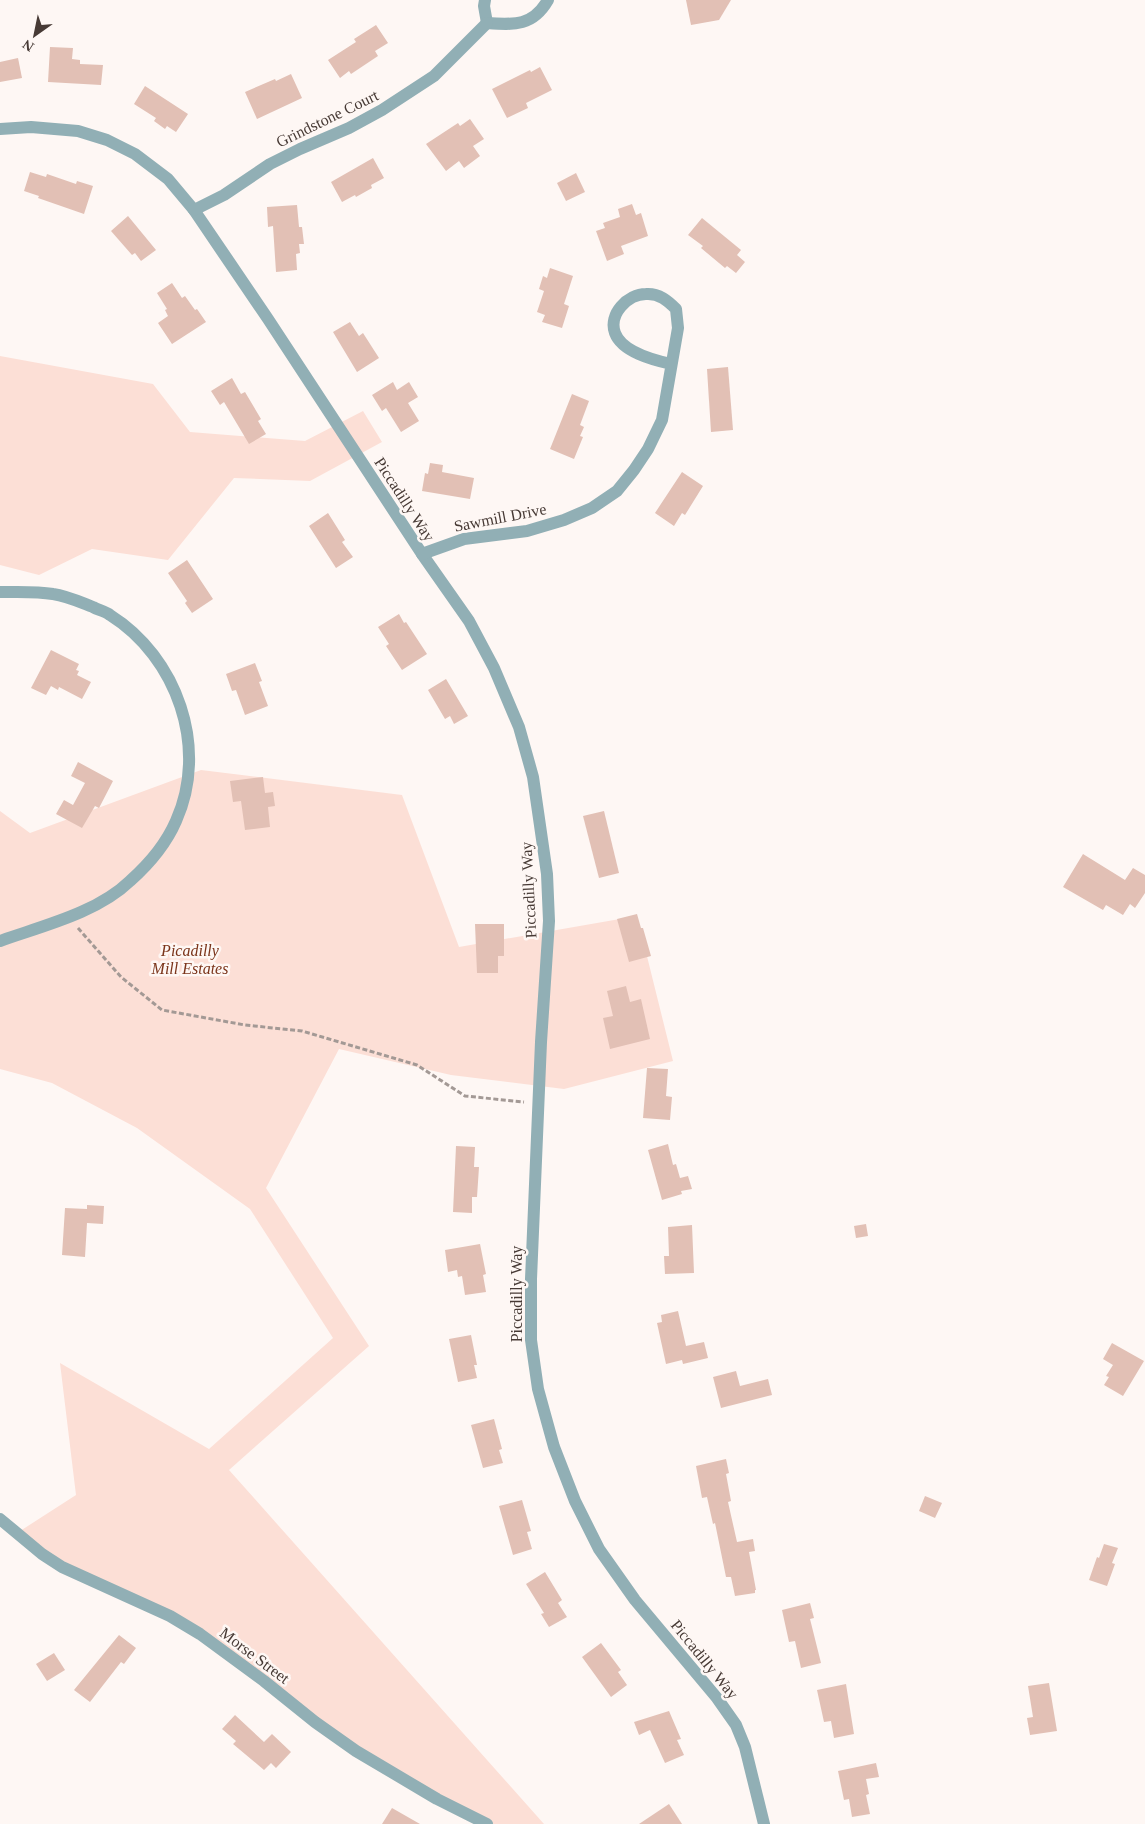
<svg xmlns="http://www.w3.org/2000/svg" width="1145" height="1824" font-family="Georgia,serif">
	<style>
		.green { fill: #fcdfd6 }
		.building { fill: #e2c0b5 }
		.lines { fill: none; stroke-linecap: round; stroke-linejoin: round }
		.path { stroke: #a39995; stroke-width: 3; stroke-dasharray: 5 2.5; stroke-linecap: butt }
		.minor { stroke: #91afb5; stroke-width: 12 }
		.labels { text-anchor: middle; stroke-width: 5; stroke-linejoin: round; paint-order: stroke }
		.street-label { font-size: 16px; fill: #473a35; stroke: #fef7f4 }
		.park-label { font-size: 16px; font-style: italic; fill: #7b351b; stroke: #fef7f4 }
	</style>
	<rect width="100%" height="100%" fill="#fef7f4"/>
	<g class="green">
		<path d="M 0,356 L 153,384 L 190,432 L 305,441 L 363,411 L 382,442 L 310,481 L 234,478 L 168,560 L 92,549 L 39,575 L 0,565 Z"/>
		<path d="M 201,770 L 402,795 L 459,947 L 637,916 L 673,1061 L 564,1089 L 451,1075 L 339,1049 L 266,1188 L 369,1346 L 229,1470 L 544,1824 L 486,1824 L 374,1762 L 200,1634 L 108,1589 L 17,1533 L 76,1495 L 60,1363 L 209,1449 L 333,1338 L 250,1209 L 137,1128 L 52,1083 L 0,1069 L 0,811 L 30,833 Z"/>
	</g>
	<g class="building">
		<path d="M 686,0 L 731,0 L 719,20 L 691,25 Z"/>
		<path d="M 376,25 L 388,43 L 375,51 L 378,56 L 351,74 L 349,71 L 340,78 L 328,60 L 356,42 L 354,39 Z"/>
		<path d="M 50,47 L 73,48 L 72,59 L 80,60 L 80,64 L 103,65 L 101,85 L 48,82 Z"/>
		<path d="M 18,58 L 22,78 L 0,82 L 0,62 Z"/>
		<path d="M 540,67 L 552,90 L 526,103 L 528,108 L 507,118 L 492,89 L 530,70 L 531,72 Z"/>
		<path d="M 291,74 L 302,98 L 257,119 L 245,92 L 275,79 L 276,81 Z"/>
		<path d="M 145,86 L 188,114 L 176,132 L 167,126 L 165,129 L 154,121 L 156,118 L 134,104 Z"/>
		<path d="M 470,119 L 484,139 L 473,146 L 480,156 L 464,168 L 459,161 L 446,171 L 426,144 L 458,123 L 460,126 Z"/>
		<path d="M 373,158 L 384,178 L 371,185 L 372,188 L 356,197 L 355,195 L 342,202 L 331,182 Z"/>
		<path d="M 30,172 L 46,177 L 47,174 L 76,184 L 77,181 L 93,186 L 84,214 L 38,198 L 39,196 L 24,191 Z"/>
		<path d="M 576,173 L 585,192 L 566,201 L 557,183 Z"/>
		<path d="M 632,204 L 636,215 L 641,213 L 648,236 L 621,246 L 624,254 L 607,261 L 596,231 L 605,228 L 603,223 L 620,217 L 618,209 Z"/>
		<path d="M 297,205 L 299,227 L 302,227 L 304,244 L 299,244 L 300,253 L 296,254 L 297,270 L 276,272 L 273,226 L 268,227 L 267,207 Z"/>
		<path d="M 128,216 L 156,250 L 141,261 L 135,253 L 132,255 L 111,231 Z"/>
		<path d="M 702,218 L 741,250 L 737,255 L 745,262 L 736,273 L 727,266 L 725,268 L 701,248 L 703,246 L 688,235 Z"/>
		<path d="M 550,268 L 573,276 L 564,304 L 569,306 L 562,328 L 542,322 L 545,315 L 537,312 L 544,291 L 539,289 L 543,276 L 547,278 Z"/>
		<path d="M 172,283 L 182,298 L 185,296 L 195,310 L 197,309 L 206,322 L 172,344 L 158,323 L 168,316 L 165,310 L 167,309 L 157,293 Z"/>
		<path d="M 350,322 L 359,336 L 363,333 L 379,358 L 357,372 L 333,332 Z"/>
		<path d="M 728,367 L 733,430 L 711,432 L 707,369 Z"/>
		<path d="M 232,378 L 241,394 L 245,392 L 261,419 L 258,421 L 266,434 L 249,444 L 224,402 L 220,405 L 211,391 Z"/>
		<path d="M 393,382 L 397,390 L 409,382 L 418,397 L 408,403 L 419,421 L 401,432 L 386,408 L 382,411 L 372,395 Z"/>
		<path d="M 572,394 L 589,401 L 580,425 L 584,427 L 580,436 L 583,437 L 574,459 L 550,449 Z"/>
		<path d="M 430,463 L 443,465 L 442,472 L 474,478 L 470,499 L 422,491 L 425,473 L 428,474 Z"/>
		<path d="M 682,472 L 703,486 L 685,515 L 682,513 L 674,526 L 655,513 Z"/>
		<path d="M 328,513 L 345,540 L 342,542 L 353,557 L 336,568 L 309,526 Z"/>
		<path d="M 187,560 L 213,599 L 192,613 L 185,603 L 187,601 L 168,573 Z"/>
		<path d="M 399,614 L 404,623 L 406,622 L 427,654 L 402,670 L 386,646 L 389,644 L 378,627 Z"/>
		<path d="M 51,650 L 79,664 L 76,670 L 79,671 L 77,675 L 91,682 L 82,699 L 59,687 L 58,690 L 51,686 L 46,695 L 31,688 Z"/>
		<path d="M 255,663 L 262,681 L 259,682 L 268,706 L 245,715 L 236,690 L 232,691 L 226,674 Z"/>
		<path d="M 446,679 L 468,716 L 454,724 L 450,716 L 445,719 L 428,690 Z"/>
		<path d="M 78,762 L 113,781 L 99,808 L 95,806 L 82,828 L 56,814 L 64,800 L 73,805 L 85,783 L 71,776 Z"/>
		<path d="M 263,777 L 265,793 L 273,792 L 275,806 L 268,807 L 270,827 L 245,830 L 241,801 L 233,802 L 230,781 Z"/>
		<path d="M 604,811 L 619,873 L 599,878 L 583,816 Z"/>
		<path d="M 1083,854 L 1125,880 L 1133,868 L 1145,875 L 1145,893 L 1135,908 L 1130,904 L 1123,915 L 1106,905 L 1103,910 L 1063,887 Z"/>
		<path d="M 637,914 L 641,928 L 643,928 L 651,956 L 629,962 L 617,919 Z"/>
		<path d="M 475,924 L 504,924 L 504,956 L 498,956 L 498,973 L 477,973 Z"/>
		<path d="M 626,986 L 630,1002 L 641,999 L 650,1039 L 610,1049 L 603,1018 L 613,1016 L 607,991 Z"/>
		<path d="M 647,1068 L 668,1069 L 666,1096 L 672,1097 L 670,1120 L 643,1118 Z"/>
		<path d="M 668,1144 L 673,1165 L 676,1164 L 680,1178 L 688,1176 L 692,1189 L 681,1191 L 682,1194 L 662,1200 L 648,1150 Z"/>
		<path d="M 456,1146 L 475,1147 L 474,1167 L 479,1167 L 477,1197 L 472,1197 L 472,1213 L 453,1212 Z"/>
		<path d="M 87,1205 L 104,1206 L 103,1224 L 87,1223 L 85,1257 L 62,1255 L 65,1208 L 87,1209 Z"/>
		<path d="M 866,1224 L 868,1236 L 856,1238 L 854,1226 Z"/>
		<path d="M 692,1225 L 694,1273 L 665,1274 L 664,1256 L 669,1256 L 668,1227 Z"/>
		<path d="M 480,1244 L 486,1274 L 483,1275 L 486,1292 L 465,1295 L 462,1276 L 458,1277 L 457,1270 L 448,1272 L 445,1250 Z"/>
		<path d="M 678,1311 L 686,1346 L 704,1342 L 708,1358 L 683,1364 L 682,1360 L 666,1364 L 657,1323 L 662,1322 L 661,1315 Z"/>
		<path d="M 471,1335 L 477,1365 L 474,1365 L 477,1378 L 458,1382 L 449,1339 Z"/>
		<path d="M 1112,1343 L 1144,1361 L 1123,1396 L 1104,1385 L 1109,1377 L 1106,1376 L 1113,1365 L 1103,1359 Z"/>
		<path d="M 736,1371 L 740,1386 L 768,1379 L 772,1395 L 721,1408 L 713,1377 Z"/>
		<path d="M 494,1419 L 502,1449 L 499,1450 L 503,1463 L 483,1468 L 471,1425 Z"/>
		<path d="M 726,1459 L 729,1473 L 726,1474 L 731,1501 L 728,1502 L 737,1542 L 753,1539 L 755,1551 L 749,1552 L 756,1590 L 755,1590 L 755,1593 L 735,1596 L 731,1577 L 726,1577 L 715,1523 L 713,1524 L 707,1497 L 702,1498 L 696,1466 Z"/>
		<path d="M 925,1496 L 942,1503 L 935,1518 L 919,1511 Z"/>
		<path d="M 522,1500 L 531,1531 L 527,1532 L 532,1549 L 513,1555 L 499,1506 Z"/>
		<path d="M 1104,1544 L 1118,1548 L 1112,1563 L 1115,1564 L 1107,1586 L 1089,1580 L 1097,1557 L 1099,1558 Z"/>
		<path d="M 545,1572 L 562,1600 L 558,1603 L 567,1617 L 549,1627 L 541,1614 L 544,1613 L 526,1584 Z"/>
		<path d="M 810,1603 L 814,1618 L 810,1619 L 821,1663 L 801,1668 L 795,1641 L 789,1642 L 782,1610 Z"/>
		<path d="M 119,1635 L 136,1648 L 124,1664 L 121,1662 L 90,1702 L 74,1690 Z"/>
		<path d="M 601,1643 L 621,1670 L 618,1672 L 627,1685 L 611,1697 L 582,1657 Z"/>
		<path d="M 54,1653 L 65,1670 L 47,1681 L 36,1664 Z"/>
		<path d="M 1049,1683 L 1057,1731 L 1030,1735 L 1027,1718 L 1033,1717 L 1028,1686 Z"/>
		<path d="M 846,1684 L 854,1734 L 834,1738 L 831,1721 L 824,1722 L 817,1690 Z"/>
		<path d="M 669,1711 L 681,1739 L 677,1740 L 684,1755 L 665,1763 L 650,1730 L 639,1735 L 634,1722 Z"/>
		<path d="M 235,1715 L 264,1742 L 272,1734 L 291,1752 L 276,1768 L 271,1763 L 264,1770 L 233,1744 L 236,1741 L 222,1729 Z"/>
		<path d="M 876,1763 L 879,1777 L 866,1779 L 869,1794 L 866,1795 L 870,1814 L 852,1817 L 849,1799 L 844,1800 L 838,1771 Z"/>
		<path d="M 669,1804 L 682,1824 L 639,1824 Z"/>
		<path d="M 392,1808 L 420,1824 L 382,1824 Z"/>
	</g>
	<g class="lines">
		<path class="path" d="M 78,928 L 121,977 L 162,1010 L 245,1025 L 302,1031 L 417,1065 L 465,1096 L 524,1102"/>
		<g class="minor">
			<path d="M 485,0 L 484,6 L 487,23"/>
			<path d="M 487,23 C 515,25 533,26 548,0"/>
			<path d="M 0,129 L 31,127 L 78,131 L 107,140 L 135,154 L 168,179 L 194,210 L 268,319 L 422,554 L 469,621 L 494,668 L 519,727 L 533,777 L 547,874 L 549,921 L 541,1042 L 531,1279 L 531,1340 L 538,1389 L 554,1447 L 575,1501 L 599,1549 L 635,1600 L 717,1698 L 736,1725 L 745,1747 L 764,1824"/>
			<path d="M 194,210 L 224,195 L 270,164 L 300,149 L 349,128 L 382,110 L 434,76 L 487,23"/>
			<path d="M 422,554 L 464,539 L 527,531 L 564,520 L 592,508 L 617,491 L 634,470 L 648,449 L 662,420 L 678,328 L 676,309 C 668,301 659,293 646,294 C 628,294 608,314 615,333 C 622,352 653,360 671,364"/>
			<path d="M 0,592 C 17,592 36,591 53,594 C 67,596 80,602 93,607 C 98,610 105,611 110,615 C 177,657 209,748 176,821 C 166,844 148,865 130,881 C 97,913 42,926 0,941"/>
			<path d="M 0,1519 L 42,1554 L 62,1567 L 170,1616 L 200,1634 L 264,1681 L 315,1722 L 356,1751 L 437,1799 L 487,1824"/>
		</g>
	</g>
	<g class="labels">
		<g class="street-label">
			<text transform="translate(327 118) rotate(-26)" y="6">Grindstone Court</text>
			<text transform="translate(405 499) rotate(57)" y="6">Piccadilly Way</text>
			<text transform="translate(500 517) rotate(-11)" y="6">Sawmill Drive</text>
			<text transform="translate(528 890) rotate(-93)" y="6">Piccadilly Way</text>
			<text transform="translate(516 1294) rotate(-90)" y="6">Piccadilly Way</text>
			<text transform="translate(255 1655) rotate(37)" y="6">Morse Street</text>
			<text transform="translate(705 1659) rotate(51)" y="6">Piccadilly Way</text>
		</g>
		<g class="park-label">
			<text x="190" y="956">Picadilly<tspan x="190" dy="18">Mill Estates</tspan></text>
		</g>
	</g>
	<g transform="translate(35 35) rotate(213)" stroke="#fef7f4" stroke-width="4" paint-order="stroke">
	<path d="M0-4L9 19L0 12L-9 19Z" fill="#473a35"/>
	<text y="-8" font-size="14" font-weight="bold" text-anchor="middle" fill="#473a35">N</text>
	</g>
</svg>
